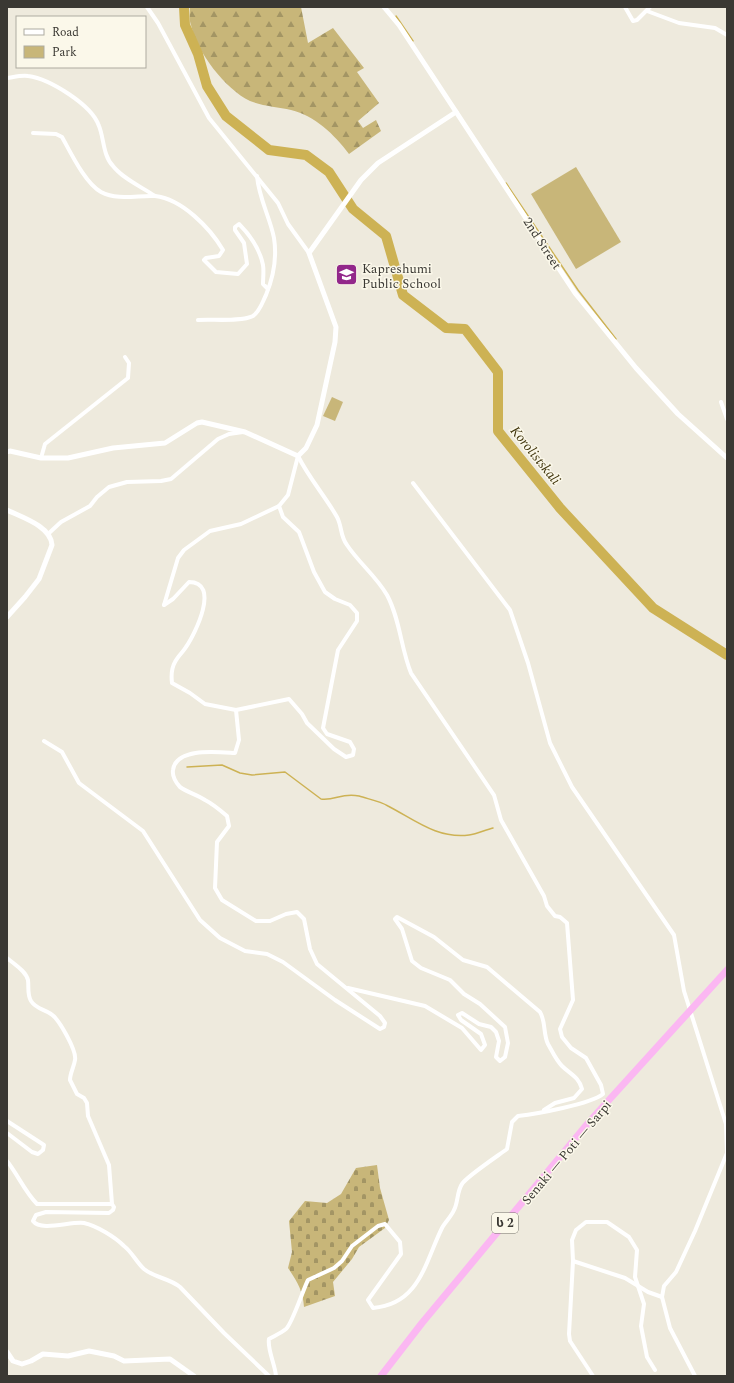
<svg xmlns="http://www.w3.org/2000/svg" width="734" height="1383" font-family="Spectral,'Noto Sans Georgian',serif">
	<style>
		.green { fill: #c8b679 }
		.forest { fill: url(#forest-firs) }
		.cemetery { fill: url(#cemetery-stones) }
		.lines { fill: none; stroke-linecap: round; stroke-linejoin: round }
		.stream { stroke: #cdb254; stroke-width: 1.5 }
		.river { stroke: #cdb254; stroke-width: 10 }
		.minor { stroke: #fff; stroke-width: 4 }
		.tertiary { stroke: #fff; stroke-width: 5 }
		.trunk { stroke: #fbb7f2; stroke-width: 7 }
		.labels { text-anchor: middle; stroke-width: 3; stroke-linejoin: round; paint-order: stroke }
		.shield { fill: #fbf8ea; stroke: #74726a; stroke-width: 1 }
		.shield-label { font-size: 12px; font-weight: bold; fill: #3a3833 }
		.street-label { font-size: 13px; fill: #3a3833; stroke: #fbf8ea }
		.poi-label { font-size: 13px; fill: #3a3833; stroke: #fbf8ea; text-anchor: start }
		.water-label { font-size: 14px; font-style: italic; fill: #40350c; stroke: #fbf8ea }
	</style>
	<defs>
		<pattern id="forest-firs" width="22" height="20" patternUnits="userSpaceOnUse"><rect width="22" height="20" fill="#c8b679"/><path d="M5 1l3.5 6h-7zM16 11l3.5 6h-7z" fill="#a39564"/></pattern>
		<pattern id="cemetery-stones" width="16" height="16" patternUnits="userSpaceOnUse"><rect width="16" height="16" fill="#c8b679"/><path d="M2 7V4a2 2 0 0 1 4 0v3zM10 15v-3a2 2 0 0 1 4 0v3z" fill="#a39564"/></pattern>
	</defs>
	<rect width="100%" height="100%" fill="#eeeadd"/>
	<g class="green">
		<path d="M 576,167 L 621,242 L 576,269 L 531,194 Z"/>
		<path d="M 332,397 L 343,402 L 335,421 L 323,416 Z"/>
	</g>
	<path class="forest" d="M 190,7 L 301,7 L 308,43 L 333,28 L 364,68 L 357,72 L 379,103 L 358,121 L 363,128 L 376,120 L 381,131 L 349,154 C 334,134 315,116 291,110 C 278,107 262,106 250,101 C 225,89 197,52 191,25 C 189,20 190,13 190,7 Z"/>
	<path class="cemetery" d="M 377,1165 L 380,1188 L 389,1220 L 385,1228 L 359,1247 L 352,1259 L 333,1282 L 335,1296 L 304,1307 C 303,1291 297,1281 288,1268 L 292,1252 L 289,1221 L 305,1201 L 327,1203 L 341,1194 L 356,1168 Z"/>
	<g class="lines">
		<g class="stream">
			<path d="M 396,16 L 413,41"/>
			<path d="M 506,183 L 578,290 L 616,339"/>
			<path d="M 187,767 L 222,765 L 240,773 L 252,775 L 285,772 L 321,799 C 335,801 342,792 359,796 C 368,799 380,801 388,806 C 415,820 437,839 469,835 C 477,834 485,830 493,828"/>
		</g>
		<path class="river" d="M 184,7 L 185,25 L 198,54 L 207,86 L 226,116 L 269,150 L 306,155 L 329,172 L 353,209 L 386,236 L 403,295 L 446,328 L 465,329 L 498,372 L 498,431 L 560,508 L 653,608 L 727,655"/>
		<g class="minor">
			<path d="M 147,7 L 158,23 L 209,118 L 278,203 L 288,224 L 309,253"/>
			<path d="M 625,7 L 633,21 L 637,20 L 650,7"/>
			<path d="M 647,11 L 679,23 L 715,28 L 727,35"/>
			<path d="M 7,78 C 14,77 22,75 28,76 C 50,79 92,105 99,126 C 104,138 103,156 113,166 C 123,179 142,187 155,196"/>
			<path d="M 33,133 L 56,134 L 62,137 C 71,153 85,183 101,192 C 118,201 138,195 155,196 C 182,199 210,228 223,250 L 219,256 L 206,258 L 204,260 L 216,272 L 238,274 L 247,264 L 244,243 L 235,230 L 235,227 L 239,224 C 250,235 260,250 263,265 C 264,271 263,278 263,284 L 268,289"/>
			<path d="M 198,320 C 212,319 242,322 253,316 C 260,311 262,303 266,295 C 273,278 277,257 274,238 C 270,217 259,199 257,176"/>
			<path d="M 721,402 L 727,419"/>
			<path d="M 41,458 L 45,444 L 128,378 L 129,363 L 125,357"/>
			<path d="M 413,483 L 510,610 L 528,663 L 550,743 L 572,787 L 674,935 L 684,991 L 726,1124 L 727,1153 L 695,1231 L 676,1272 L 664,1286 L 662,1297 L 670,1328 L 695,1376"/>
			<path d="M 48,534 L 61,522 L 90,506 L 97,497 L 109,487 L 127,482 L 161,481 L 171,479 L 218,439 L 229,434 L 243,432"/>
			<path d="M 164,605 L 173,599 L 189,582 C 221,582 195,634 186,647 C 183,652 178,656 175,662 C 171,669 171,675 172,683 L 190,693 L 205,704 L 236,710 L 289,699 L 302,714 L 307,723 L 334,749 L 346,757 L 353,755 L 354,749 L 350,742 L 327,734 L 323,728 L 338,650 L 357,621 L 357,613 L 350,605 L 335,599 L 325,592 L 314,572 L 299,532 L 283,517 L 279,506"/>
			<path d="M 164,605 L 178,558 L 184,550 L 210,531 L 241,524 L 279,506 L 288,495 L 298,456"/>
			<path d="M 44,741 L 62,752 L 79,783 L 143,831 L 200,920 L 220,938 L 245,951 L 267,954 L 283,962 L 335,1000 L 380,1029 L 384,1027 L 385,1023 L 380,1016 L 317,964 L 310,949 L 304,919 L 297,912 L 286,914 L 270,921 L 256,921 L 222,900 L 215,888 L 217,842 L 229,826 L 227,816 C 220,810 213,804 205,800 C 197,795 187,792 180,787 C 176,783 172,776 173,770 C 176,747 218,752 235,753 L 239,740 L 236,710"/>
			<path d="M 7,958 C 14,964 26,971 28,980 C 29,988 27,994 31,1001 C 36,1009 44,1009 51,1014 C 59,1019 77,1051 75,1060 C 74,1067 70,1073 70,1080 L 77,1094 L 84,1098 L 87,1103 L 88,1116 L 109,1165 L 112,1204"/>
			<path d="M 348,988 L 425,1006 L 462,1028 L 481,1050 L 485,1045 L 481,1034 L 461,1020 L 458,1015 L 462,1013 L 479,1024 L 491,1027 L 496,1032 L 499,1041 L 496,1057 L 500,1061 L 505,1057 L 508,1043 L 505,1027 L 480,1004 L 464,994 L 450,980 L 421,968 L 412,961 L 402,929 L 395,919 L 397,917 L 434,937 L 463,960 L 487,967 L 540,1012 C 546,1022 543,1034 548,1044 C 552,1051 556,1060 562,1066 C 570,1074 579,1077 582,1089 L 574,1098 L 555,1103 L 544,1110"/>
			<path d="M 7,1121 L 44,1145 L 43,1150 L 38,1154 L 32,1152 L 7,1133"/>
			<path d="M 7,1161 C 18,1175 25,1192 37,1204 L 112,1204 L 114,1207 L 113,1210 L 109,1213 L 46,1212 L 36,1215 L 33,1221 C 41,1232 71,1221 84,1223 C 97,1226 115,1237 124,1246 C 132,1252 137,1263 144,1269 C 155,1278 169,1278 180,1287 L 224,1333 L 269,1376"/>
			<path d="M 573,1261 L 625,1278 L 648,1292 L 662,1297"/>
			<path d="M 276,1376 C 275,1364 267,1349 269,1339 C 274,1336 281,1333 286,1329 C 292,1324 303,1290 308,1280 L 334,1268 L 342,1261 L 352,1246 L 378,1226 L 385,1224 L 400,1242 L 401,1254 L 368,1300 L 373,1308 C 420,1304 425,1262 442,1228 C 445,1222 451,1217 454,1210 C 458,1203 457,1191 462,1184 C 466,1177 499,1155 507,1149 L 512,1122 L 518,1116 C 536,1114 591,1104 603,1094 L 601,1085 L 586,1058 L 571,1048 L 562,1037 L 560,1029 L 573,1000 L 567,923 L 560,917 L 555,916 L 547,906 L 544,896 L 501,820 L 494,795 L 411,673 C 401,649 400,619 387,595 C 376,576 359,563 347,545 C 340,536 342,526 337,517 C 325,496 309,478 298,456"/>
			<path d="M 593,1376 L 570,1341 L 569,1334 L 573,1261 L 572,1240 L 576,1230 L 586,1222 L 607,1222 L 629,1237 L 637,1250 L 635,1277 L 644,1304 L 641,1326 L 647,1357 L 655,1370"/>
		</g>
		<g class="tertiary">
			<path d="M 384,7 L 399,25 L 575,293 L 636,368 L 678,414 L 727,458"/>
			<path d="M 7,452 L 10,451 L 41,458 L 68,458 L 113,448 L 165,443 L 197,423 L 202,422 L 245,432 L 298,456 L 306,448 L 317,425 L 335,342 L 336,327 L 309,253 L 361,180 L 378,163 L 456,112"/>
			<path d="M 7,510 C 21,517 51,526 52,545 L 39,579 L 25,597 L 7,617"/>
			<path d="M 7,1352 L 13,1361 L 22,1364 L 31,1361 L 43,1354 L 68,1356 L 89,1351 L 114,1356 L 124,1361 L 170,1359 L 194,1376"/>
		</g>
		<path class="trunk" d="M 381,1376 L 422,1323 L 589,1122 L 727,970"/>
	</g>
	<defs>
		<symbol id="school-square" viewBox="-11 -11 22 22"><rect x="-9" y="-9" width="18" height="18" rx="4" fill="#92278a" stroke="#fbf8ea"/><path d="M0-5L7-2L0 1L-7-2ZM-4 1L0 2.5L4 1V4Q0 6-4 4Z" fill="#fff"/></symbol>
	</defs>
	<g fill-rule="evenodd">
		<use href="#school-square" x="334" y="262" width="25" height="25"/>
	</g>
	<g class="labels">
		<rect class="shield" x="492" y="1213" width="26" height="20" rx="3"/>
		<g class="shield-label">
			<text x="505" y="1227">ს 2</text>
		</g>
		<g class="street-label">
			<text transform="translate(543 243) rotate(57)" y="5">2nd Street</text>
			<text transform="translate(566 1152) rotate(-50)" y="5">Senaki — Poti — Sarpi</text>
		</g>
		<g class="poi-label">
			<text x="362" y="273">Kapreshumi<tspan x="362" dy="15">Public School</tspan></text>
		</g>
		<g class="water-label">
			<text transform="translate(536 455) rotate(51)" y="5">Korolistskali</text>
		</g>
	</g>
	<rect width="734" height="1383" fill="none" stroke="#3a3833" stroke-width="16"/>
	<rect x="16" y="16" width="130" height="52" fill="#fbf8ea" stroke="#aeaba1"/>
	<rect x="24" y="29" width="20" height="6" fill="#ffffff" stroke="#aeaba1"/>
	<text x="52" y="36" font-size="12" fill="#3a3833">Road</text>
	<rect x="24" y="46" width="20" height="12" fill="#c8b679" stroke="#aeaba1"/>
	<text x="52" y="56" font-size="12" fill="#3a3833">Park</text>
</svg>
